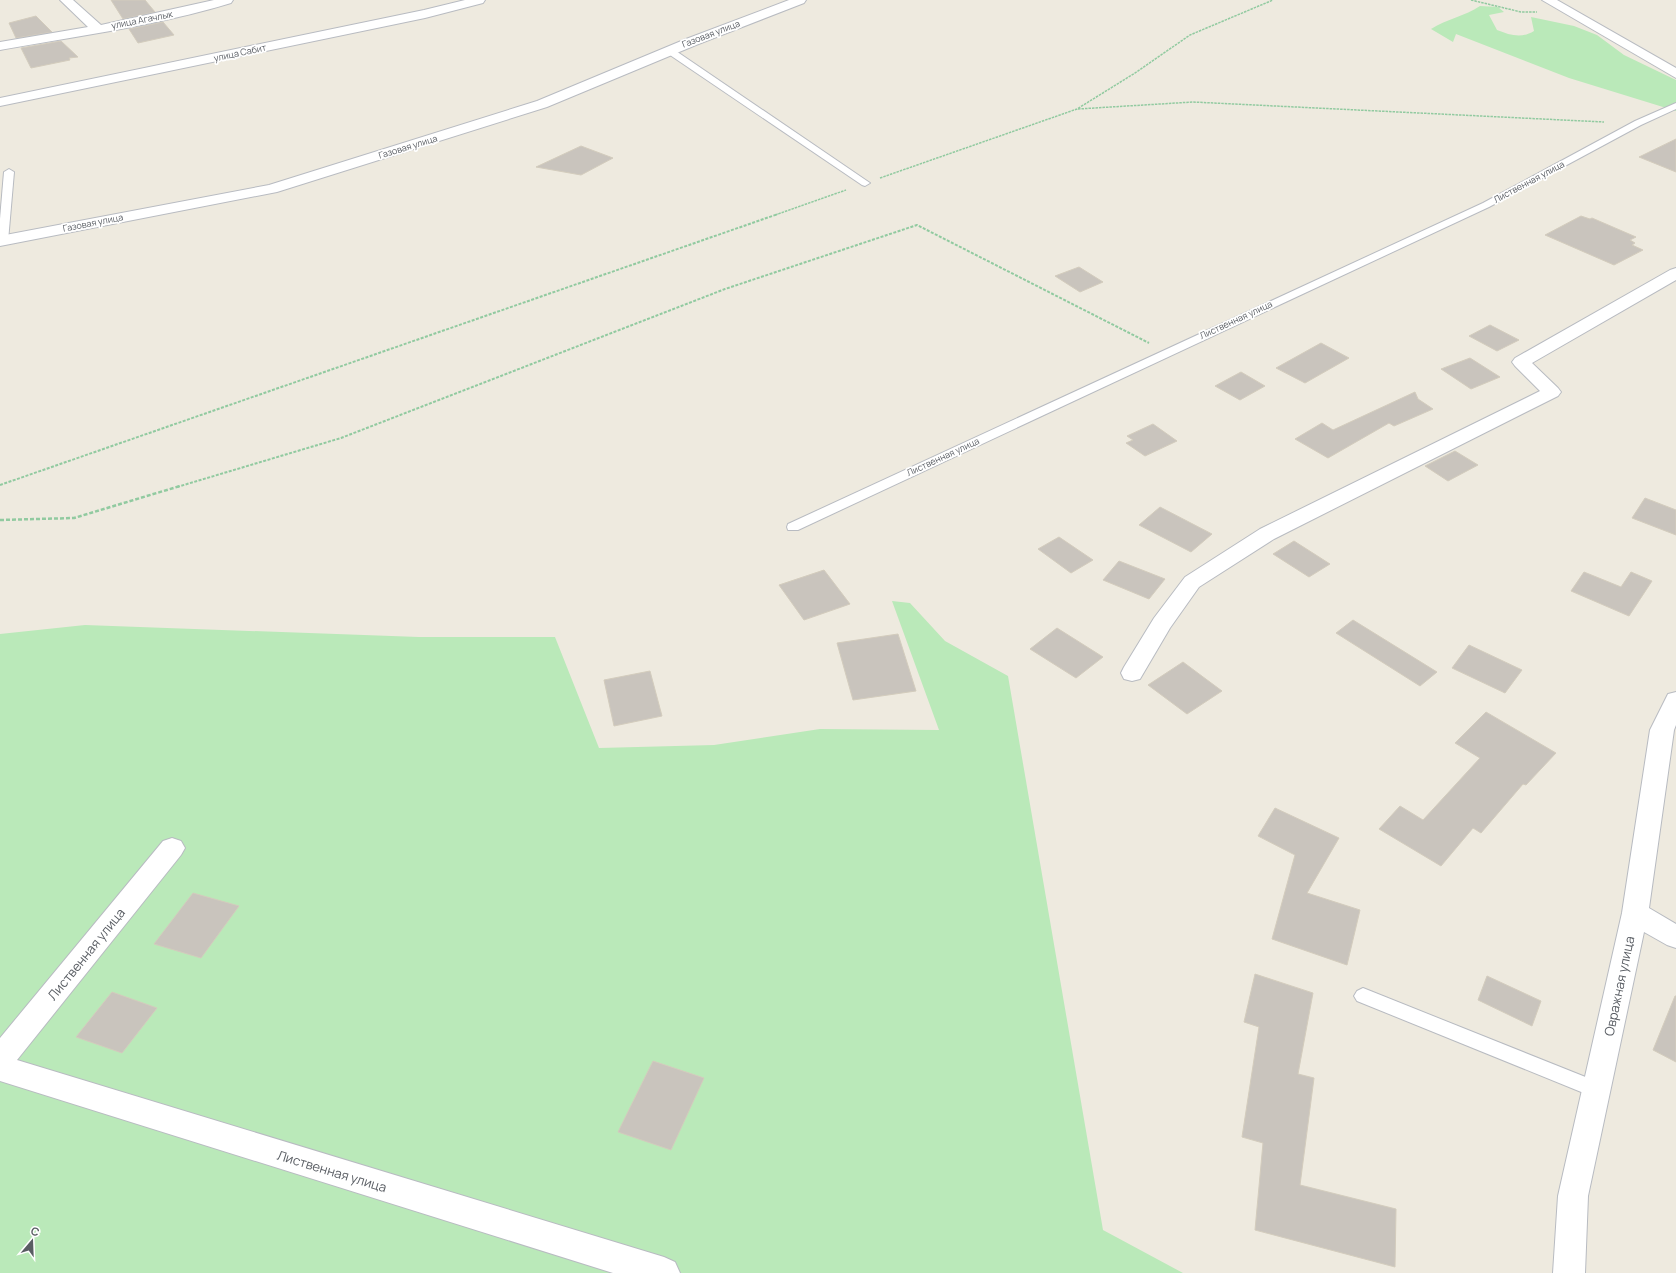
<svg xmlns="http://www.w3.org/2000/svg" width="1676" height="1273" font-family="Manrope,sans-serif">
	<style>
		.green { fill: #bae9b9 }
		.building { fill: #c9c4bd; stroke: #d3ccbd }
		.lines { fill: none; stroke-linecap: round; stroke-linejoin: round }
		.service-casing { stroke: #b8bbc1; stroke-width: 2 }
		.minor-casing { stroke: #b8bbc1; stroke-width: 2 }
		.tertiary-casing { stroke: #b8bbc1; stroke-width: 2 }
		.path-far2 { stroke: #91caa0; stroke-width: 1.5; stroke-dasharray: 2.5 1; stroke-linecap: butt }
		.path-far1 { stroke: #91caa0; stroke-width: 2; stroke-dasharray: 3 1.5; stroke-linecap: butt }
		.path { stroke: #91caa0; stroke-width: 2.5; stroke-dasharray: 4 2; stroke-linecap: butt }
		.service { fill: #fff; fill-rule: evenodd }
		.minor { fill: #fff; fill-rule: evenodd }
		.tertiary { fill: #fff; fill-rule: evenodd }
		.labels { text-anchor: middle; stroke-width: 3.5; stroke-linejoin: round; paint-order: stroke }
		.far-street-label { font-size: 9px; fill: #595d63; stroke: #fff }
		.near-street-label { font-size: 13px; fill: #595d63; stroke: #fff }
	</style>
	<rect width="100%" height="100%" fill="#eeeadf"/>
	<g class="green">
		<path d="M 1480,6 L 1498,7 L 1504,12 L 1489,15 L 1497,30 C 1510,35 1521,39 1534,31 L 1531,17 L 1574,26 L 1597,35 L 1624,55 L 1676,80 L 1676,111 L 1569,78 L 1456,34 L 1453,42 L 1431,29 C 1447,19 1465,16 1480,6 Z"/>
		<path d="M 892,601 L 910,603 L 945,641 L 1008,676 L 1103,1230 L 1183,1273 L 0,1273 L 0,634 L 85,625 L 419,637 L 555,637 L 599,748 L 714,745 L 820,729 L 939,730 Z"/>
	</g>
	<g class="building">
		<path d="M 111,0 L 145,0 L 155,12 L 123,19 Z"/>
		<path d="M 36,16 L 52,32 L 16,38 L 9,23 Z"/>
		<path d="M 163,22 L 174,35 L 138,43 L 129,29 Z"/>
		<path d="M 61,41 L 78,57 L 69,58 L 70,60 L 31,68 L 21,48 Z"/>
		<path d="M 1676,139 L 1676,172 L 1639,157 Z"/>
		<path d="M 581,146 L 613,158 L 581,175 L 536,167 Z"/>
		<path d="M 1581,216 L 1590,219 L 1592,218 L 1636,237 L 1630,240 L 1635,243 L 1632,245 L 1643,250 L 1614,265 L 1545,235 Z"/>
		<path d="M 1079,267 L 1103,282 L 1080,292 L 1055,276 Z"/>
		<path d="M 1490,325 L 1519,340 L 1497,351 L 1469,336 Z"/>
		<path d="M 1321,343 L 1349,358 L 1305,383 L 1276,368 Z"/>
		<path d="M 1470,358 L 1500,377 L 1471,389 L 1441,369 Z"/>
		<path d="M 1241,372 L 1265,386 L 1240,400 L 1215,386 Z"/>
		<path d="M 1415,392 L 1418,399 L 1433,409 L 1394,426 L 1389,423 L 1328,458 L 1295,439 L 1322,423 L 1333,430 Z"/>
		<path d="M 1153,424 L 1177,441 L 1145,456 L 1126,443 L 1133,440 L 1127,436 Z"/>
		<path d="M 1455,451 L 1478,465 L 1448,481 L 1425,466 Z"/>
		<path d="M 1645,498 L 1676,510 L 1676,535 L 1632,518 Z"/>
		<path d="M 1160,507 L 1212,534 L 1191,552 L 1139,525 Z"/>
		<path d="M 1059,537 L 1093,560 L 1071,573 L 1038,549 Z"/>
		<path d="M 1294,541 L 1330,564 L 1309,577 L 1273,554 Z"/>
		<path d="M 1119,561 L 1165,579 L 1149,599 L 1103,580 Z"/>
		<path d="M 824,570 L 850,604 L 804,620 L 779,585 Z"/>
		<path d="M 1584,572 L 1621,587 L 1631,572 L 1652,581 L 1629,616 L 1571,591 Z"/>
		<path d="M 1353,620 L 1437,672 L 1420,686 L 1336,633 Z"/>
		<path d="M 1057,628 L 1103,657 L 1076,678 L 1030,649 Z"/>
		<path d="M 898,634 L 916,691 L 853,700 L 837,643 Z"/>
		<path d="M 1469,645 L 1522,670 L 1505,693 L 1452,668 Z"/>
		<path d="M 1183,662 L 1222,691 L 1187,714 L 1148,685 Z"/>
		<path d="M 650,671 L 662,716 L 614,726 L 604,680 Z"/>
		<path d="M 1486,712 L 1556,753 L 1526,785 L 1523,784 L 1481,833 L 1473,828 L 1441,866 L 1379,829 L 1400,806 L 1423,820 L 1480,758 L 1455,743 Z"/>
		<path d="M 1275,808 L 1339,838 L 1307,893 L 1360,910 L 1347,965 L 1272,939 L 1295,855 L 1258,836 Z"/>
		<path d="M 193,893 L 239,906 L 201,958 L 154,944 Z"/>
		<path d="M 1255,974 L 1313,993 L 1298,1074 L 1314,1078 L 1300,1185 L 1396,1209 L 1395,1267 L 1255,1230 L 1263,1143 L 1242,1137 L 1259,1027 L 1244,1022 Z"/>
		<path d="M 1487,976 L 1541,1001 L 1532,1026 L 1478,1000 Z"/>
		<path d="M 112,992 L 157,1008 L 122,1053 L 76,1037 Z"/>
		<path d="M 1675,996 L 1676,996 L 1676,1062 L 1653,1050 Z"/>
		<path d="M 653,1061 L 704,1078 L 671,1150 L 618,1132 Z"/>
	</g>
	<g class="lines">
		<defs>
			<g id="service">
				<path d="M 667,49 L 673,49 L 870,183 L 865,186 L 862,185 L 667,53 Z"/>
				<path d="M 1676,103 L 1676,109 L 1641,125 L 1489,207 L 798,530 L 788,530 L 787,527 L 788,524 L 1483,203 L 1635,121 Z"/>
				<path d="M 9,169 L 14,172 L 8,241 L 3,244 L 0,243 L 0,219 L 4,172 Z"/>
				<path d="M 1363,988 L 1603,1084 L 1605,1090 L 1603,1096 L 1596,1098 L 1357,1001 L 1354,996 L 1357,991 Z"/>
			</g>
			<g id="minor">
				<path d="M 60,0 L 73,0 L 101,25 L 214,0 L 233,0 L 231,3 C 156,26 77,36 0,50 L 0,42 L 88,27 Z"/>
				<path d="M 465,0 L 485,0 L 483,3 L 425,18 L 0,106 L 0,98 L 424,10 Z"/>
				<path d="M 789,0 L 806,0 L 804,3 L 696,45 L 547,107 L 277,192 L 0,246 L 0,236 L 269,185 L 537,101 L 686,39 Z"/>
				<path d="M 1676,268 L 1676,280 L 1532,363 L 1558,388 L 1561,392 L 1558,396 L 1274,539 L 1199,587 L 1170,628 L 1140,679 L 1132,681 L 1124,679 L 1121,673 L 1124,667 L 1154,618 L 1185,577 L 1260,529 L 1540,391 L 1515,366 L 1512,362 L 1515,358 L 1670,270 Z"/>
				<path d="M 1676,692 L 1676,725 L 1674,730 L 1649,908 L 1676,924 L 1676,948 L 1667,945 L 1644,932 L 1588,1196 L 1585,1273 L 1553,1273 L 1558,1196 L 1622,913 L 1650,730 L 1668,694 Z"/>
				<path d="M 172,838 L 181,841 L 185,848 L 181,855 L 17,1060 L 664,1257 L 675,1262 L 680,1273 L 613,1273 L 0,1081 L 0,1038 L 163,841 Z"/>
			</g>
			<path id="tertiary" d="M 1542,0 L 1557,0 L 1676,68 L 1676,78 Z"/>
		</defs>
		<use href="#service" class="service-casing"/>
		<use href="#minor" class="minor-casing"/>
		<use href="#tertiary" class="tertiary-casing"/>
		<g class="path-far2">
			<path d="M 1471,0 L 1521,12 L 1537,12"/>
			<path d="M 1078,109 L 1193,102 L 1604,122"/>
			<path d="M 880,178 L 1077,109 L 1135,73 L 1190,35 L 1273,0"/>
			<path d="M 775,215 L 846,190"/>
		</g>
		<g class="path-far1">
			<path d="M 0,485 L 778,214"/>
			<path d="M 177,487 L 341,438 L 725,289 L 917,225 L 1149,343"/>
		</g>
		<path class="path" d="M 0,520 L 74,518 L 180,486"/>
		<use href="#service" class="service"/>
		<use href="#minor" class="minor"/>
		<use href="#tertiary" class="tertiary"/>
	</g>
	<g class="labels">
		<g class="far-street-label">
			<text transform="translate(142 20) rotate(-11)" y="3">улица Агачлык</text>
			<text transform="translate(711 34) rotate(-21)" y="3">Газовая улица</text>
			<text transform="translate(240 53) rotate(-12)" y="3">улица Сабит</text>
			<text transform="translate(408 147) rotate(-17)" y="3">Газовая улица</text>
			<text transform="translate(1529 182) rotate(-28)" y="3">Лиственная улица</text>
			<text transform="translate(93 223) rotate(-11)" y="3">Газовая улица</text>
			<text transform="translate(1236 320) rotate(-25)" y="3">Лиственная улица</text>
			<text transform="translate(943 457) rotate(-25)" y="3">Лиственная улица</text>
		</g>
		<g class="near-street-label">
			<text transform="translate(86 954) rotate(-51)" y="5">Лиственная улица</text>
			<text transform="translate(1619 986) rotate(-78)" y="5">Овражная улица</text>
			<text transform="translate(332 1171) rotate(17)" y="5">Лиственная улица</text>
		</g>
	</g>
	<g transform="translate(32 1241) rotate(19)" stroke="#ffffff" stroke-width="3" paint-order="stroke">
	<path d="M0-3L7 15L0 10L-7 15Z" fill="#595d63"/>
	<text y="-6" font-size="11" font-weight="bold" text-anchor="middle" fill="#595d63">С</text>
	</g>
</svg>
